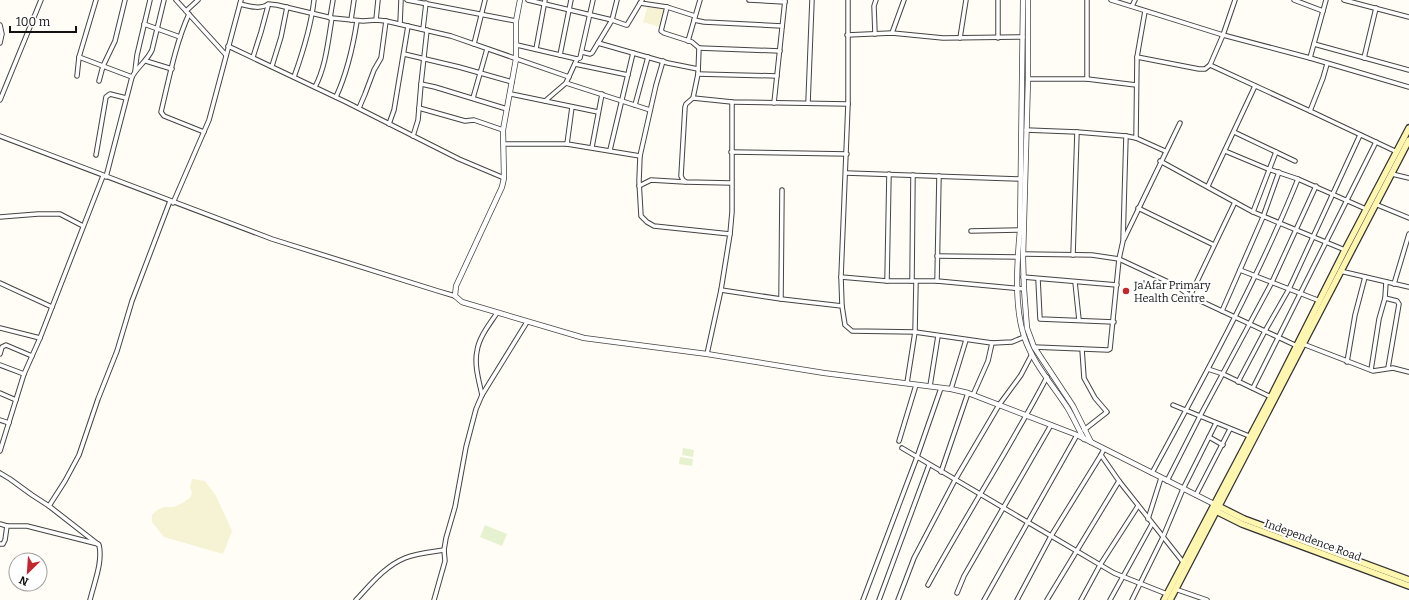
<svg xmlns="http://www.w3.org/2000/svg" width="1409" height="600" font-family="Bitter,serif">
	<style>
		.farmland { fill: #f6f3d4 }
		.pitch { fill: #e6f2cf }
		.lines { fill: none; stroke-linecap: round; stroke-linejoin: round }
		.minor-casing { stroke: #444; stroke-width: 5.5 }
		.tertiary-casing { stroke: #444; stroke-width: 6 }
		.secondary-casing { stroke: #333; stroke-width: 8 }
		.minor { stroke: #fff; stroke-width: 3.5 }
		.tertiary { stroke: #fff; stroke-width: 4.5 }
		.secondary { stroke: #fff6b0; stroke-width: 5.5 }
		.poi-dot { fill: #c4262e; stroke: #fff; stroke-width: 1.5 }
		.labels { text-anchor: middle; stroke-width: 4; stroke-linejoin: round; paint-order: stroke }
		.poi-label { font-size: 11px; fill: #111; stroke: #fff; text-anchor: start }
		.street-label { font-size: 11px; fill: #111; stroke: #fff }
	</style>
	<rect width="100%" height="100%" fill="#fffdf5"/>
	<g class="farmland">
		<path d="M 648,5 L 666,9 L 660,27 L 643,22 Z"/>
		<path d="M 192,479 L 205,481 L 216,496 L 232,531 L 223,554 L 164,537 L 152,522 L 152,515 L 157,510 L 164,507 L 174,507 L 184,502 L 190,498 L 192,493 L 190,487 Z"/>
	</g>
	<g class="pitch">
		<path d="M 683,448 L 694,450 L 693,457 L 682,455 Z"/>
		<path d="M 680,457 L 693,459 L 692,466 L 679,464 Z"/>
		<path d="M 485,525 L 507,534 L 502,546 L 480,537 Z"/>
	</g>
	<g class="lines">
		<defs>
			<g id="minor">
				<path d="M 176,0 L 226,55"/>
				<path d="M 407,0 L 516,21"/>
				<path d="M 528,0 L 612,20 L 626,25 L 627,25 L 642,0"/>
				<path d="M 749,0 L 785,2"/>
				<path d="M 998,0 L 998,38"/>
				<path d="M 1111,0 L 1223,35 L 1310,58 L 1409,87"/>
				<path d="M 1294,0 L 1323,11"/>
				<path d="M 1344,0 L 1409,17"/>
				<path d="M 640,3 L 667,7 L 695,16"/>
				<path d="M 240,4 C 248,6 261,10 268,4 L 277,5 L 332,18 L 363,21 L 376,20 L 386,21 L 451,36 L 569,77"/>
				<path d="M 1132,6 L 1135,0"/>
				<path d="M 667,7 L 661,31 L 664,33 L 692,42 L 699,48 L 698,74 L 693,98 L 686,104 L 685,107 L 681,176 L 683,180 L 686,182 L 731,183"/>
				<path d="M 186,11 L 198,0"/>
				<path d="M 189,14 C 175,45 169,79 161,112 L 164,116 L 204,132"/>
				<path d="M 330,18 L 333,0"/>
				<path d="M 351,20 L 354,0"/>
				<path d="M 376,20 L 378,0"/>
				<path d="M 694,20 L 704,22 L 782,26"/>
				<path d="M 144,24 L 180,37"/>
				<path d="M 400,24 L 401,0"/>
				<path d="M 0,25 L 2,34 L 0,43"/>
				<path d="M 423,29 L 426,3"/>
				<path d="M 892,33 L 904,0"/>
				<path d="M 875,34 L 874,6 L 876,0"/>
				<path d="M 847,35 L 892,33 L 943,38 L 1023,37"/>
				<path d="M 960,38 L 966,0"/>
				<path d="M 688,41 L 700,0"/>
				<path d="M 598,43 L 668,63 L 698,69"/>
				<path d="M 474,44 L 485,0"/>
				<path d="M 1314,44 L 1409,70"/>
				<path d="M 517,45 L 577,59"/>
				<path d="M 228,46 L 346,102 L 459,159 L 504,178"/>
				<path d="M 699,48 L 780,51"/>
				<path d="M 536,49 L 545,0"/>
				<path d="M 582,52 L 590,54 L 592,53 L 612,20 L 617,0"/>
				<path d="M 404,54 L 459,67 L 512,82"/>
				<path d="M 560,55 L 571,0"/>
				<path d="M 79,57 L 132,77"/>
				<path d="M 253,57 L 261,32 L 268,6"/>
				<path d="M 1137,57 L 1199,69 L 1205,69 L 1210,65 L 1223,35 L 1235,0"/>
				<path d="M 1310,58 L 1326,0"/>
				<path d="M 1364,58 L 1376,8"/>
				<path d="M 146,61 L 172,69"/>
				<path d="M 663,61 L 656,85 L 640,156 L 639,181 L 641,216 L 647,222 L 654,226 L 730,234 L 721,290 L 707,354"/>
				<path d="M 575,64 L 628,75"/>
				<path d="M 1210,65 L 1310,111 L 1397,152"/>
				<path d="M 272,66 L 281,37 L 287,7"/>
				<path d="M 135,71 L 137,55 L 150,0"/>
				<path d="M 698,74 L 777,76"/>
				<path d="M 77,76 L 79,57 L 96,0"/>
				<path d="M 294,77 C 303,52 311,27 314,0"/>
				<path d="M 1028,79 L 1087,79 L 1136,85"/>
				<path d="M 1087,79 L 1087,0"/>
				<path d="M 99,81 L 103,66 L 115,41 L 125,0"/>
				<path d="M 566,83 L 650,110"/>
				<path d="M 421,84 L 435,87 L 507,109"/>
				<path d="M 315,87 C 326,66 328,41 332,18"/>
				<path d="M 511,94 L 598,112"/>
				<path d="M 336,97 C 347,73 353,47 357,21"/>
				<path d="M 473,98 L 487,49"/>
				<path d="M 693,98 L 732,102 L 848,104"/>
				<path d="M 0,100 L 41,0"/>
				<path d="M 545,101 L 566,83 L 577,59 L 580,58 L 593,0"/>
				<path d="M 774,103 L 785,0"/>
				<path d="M 808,103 L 812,0"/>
				<path d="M 635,105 L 648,57"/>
				<path d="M 359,108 L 365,94 L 374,70 L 381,58 L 386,21"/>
				<path d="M 419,108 L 465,121 L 474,120 L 503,130"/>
				<path d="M 1310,111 L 1323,78 L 1327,64"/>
				<path d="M 389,124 L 394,110 L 408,26"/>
				<path d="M 1026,130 L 1077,132 L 1126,136 L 1136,138 L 1165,151"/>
				<path d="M 1234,132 L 1295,161"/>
				<path d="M 0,136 L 272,239 L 438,291 L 455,296"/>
				<path d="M 413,136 L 418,120 L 421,84 L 427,30"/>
				<path d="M 1136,138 L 1137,57 L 1145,11"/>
				<path d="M 504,144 L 567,144 L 640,156"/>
				<path d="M 567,144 L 572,107"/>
				<path d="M 592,147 L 602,94"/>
				<path d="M 610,150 L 633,53"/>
				<path d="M 1225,151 L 1268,169 L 1298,179 L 1366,209"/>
				<path d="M 731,152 L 847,154"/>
				<path d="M 96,155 L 106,97 L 110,94 L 126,98"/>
				<path d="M 1160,161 L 1253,212 L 1345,250"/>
				<path d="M 846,173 L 1020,179"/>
				<path d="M 1392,174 L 1409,178"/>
				<path d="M 106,177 L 132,77 C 137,67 147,61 152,50 L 164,0"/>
				<path d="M 639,186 L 651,180 L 685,182"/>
				<path d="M 1208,186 L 1255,86"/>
				<path d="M 173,203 L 209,120 L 241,0"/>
				<path d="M 1375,204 L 1409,218"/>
				<path d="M 1138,208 L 1214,245"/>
				<path d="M 1253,212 L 1276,152"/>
				<path d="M 0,217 L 38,214 L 60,214 L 83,226"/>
				<path d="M 971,231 L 1020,230"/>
				<path d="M 730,234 L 732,212 L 732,102"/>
				<path d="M 1124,239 L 1180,123"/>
				<path d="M 1024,254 L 1092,255 L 1119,259 L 1177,286 L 1190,296 L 1222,311 L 1297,346"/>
				<path d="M 1073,255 L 1077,132"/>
				<path d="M 937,256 L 1018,257"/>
				<path d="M 1240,270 L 1320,301"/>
				<path d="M 1340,271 L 1409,287"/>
				<path d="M 841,277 L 887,281 L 937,281 L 1024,289"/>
				<path d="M 1023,277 L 1117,285"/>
				<path d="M 1038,279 L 1040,319 L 1114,322"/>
				<path d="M 887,281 L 889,174"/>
				<path d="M 912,281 L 913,175"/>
				<path d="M 937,281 L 939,176"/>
				<path d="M 1075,282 L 1079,320"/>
				<path d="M 0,283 L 52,307"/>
				<path d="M 1394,284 L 1409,234"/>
				<path d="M 721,290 L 781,299 L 842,306 L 841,277 L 848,104 L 848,0"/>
				<path d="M 1190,296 L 1235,202"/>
				<path d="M 1385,298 L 1397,301 L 1399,304 L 1388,368"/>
				<path d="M 781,299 L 782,190"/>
				<path d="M 842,306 L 845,325 L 852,331 L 915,332 L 992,343 L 1012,342 L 1024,337"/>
				<path d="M 1222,311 L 1263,217 L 1279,172"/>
				<path d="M 0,328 L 40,338"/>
				<path d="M 1303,344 L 1373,371 L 1393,368 L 1409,372"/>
				<path d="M 1034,347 L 1108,350 L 1110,349 L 1119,259 L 1123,241 L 1126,136"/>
				<path d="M 1082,349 L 1084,378 L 1095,398 L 1107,412 L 1084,430"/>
				<path d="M 0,354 L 2,347 L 6,345 L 32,356"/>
				<path d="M 1347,362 L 1355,315 L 1365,277"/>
				<path d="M 0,365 L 24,374"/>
				<path d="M 1208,369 L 1223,374 L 1271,397"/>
				<path d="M 1371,370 L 1379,319 L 1385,298 L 1386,282"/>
				<path d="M 1238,382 L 1265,331 L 1289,289 L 1360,135"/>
				<path d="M 907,383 L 915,332 L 916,282"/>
				<path d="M 930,386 L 938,336"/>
				<path d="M 1253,388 L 1376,142"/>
				<path d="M 951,389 L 966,340"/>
				<path d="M 0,393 L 16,400"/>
				<path d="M 482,395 C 479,381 474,365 477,351 C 479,337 489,325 497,313"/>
				<path d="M 973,395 L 988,361 L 992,343"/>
				<path d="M 1173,405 L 1249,436"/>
				<path d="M 0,420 L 9,423"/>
				<path d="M 1209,437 L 1223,445"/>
				<path d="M 899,441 L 916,385"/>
				<path d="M 902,448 L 1114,573 L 1167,594"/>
				<path d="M 1104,449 L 1101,455 L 1119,481 L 1183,562"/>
				<path d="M 0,451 L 24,374 L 40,338 L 103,176"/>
				<path d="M 941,472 L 968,393"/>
				<path d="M 0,473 L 10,479 L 32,495 L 49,506 L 99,545 C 103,562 94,583 90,600"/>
				<path d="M 1152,473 C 1204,377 1257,281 1298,179"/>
				<path d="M 1167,481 L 1200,416 L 1272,282 L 1316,186"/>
				<path d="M 1196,495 L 1230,429"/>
				<path d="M 49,506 L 65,481 L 79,455 L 98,399 L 117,351 L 132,301 L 170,201"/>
				<path d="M 1148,519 L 1161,478"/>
				<path d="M 0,524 L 7,526"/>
				<path d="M 0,544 L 3,544 L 5,540 L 7,526 L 27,526 L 98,544"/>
				<path d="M 928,585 C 966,515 1010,448 1047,377"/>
				<path d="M 1175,589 L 1207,600"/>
				<path d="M 957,593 L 964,576 L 1051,425"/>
				<path d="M 356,600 C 370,585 385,566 405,558 C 417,553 431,552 444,550"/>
				<path d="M 434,600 L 445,561 L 444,550 L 446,538 L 455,507 L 466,447 L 476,409 L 482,395 L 527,322"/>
				<path d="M 863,600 L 917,457 L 941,388"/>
				<path d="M 879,600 L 929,465"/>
				<path d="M 898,600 L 914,558 L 955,480 L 999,405 L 1021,375 L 1032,354"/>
				<path d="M 984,600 L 1077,435"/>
				<path d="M 1017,600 L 1051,536 L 1101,455"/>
				<path d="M 1047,600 L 1119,481"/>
				<path d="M 1081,600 L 1100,565 L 1138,506"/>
				<path d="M 1110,600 L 1152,524"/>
				<path d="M 1132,600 L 1163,537 L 1183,489 L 1216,423"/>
			</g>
			<g id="tertiary">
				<path d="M 520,0 L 516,21 L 516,59 L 503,130 L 504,178 L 502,187 L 456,286 L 455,296 L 462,302 L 584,338 L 707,354 L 824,373 L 951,389 L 968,393 L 1077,435 L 1214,504"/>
				<path d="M 1023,0 L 1020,230 C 1017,262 1014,306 1024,336 C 1032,362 1052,384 1067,407 C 1073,417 1078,428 1084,439"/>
				<path d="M 1028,0 L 1028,79 L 1023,258 L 1024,289 L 1027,328 L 1034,347 L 1073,406 L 1091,442"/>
			</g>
			<g id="secondary">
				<path d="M 1216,505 L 1244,519 L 1409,580"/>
				<path d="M 1214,510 L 1242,524 L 1409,586"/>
				<path d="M 1164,600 L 1271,397 L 1345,250 L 1409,128"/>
				<path d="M 1170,600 L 1409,140"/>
			</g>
		</defs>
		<use href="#minor" class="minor-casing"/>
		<use href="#tertiary" class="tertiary-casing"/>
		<use href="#secondary" class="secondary-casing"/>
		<use href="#minor" class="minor"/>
		<use href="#tertiary" class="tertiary"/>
		<use href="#secondary" class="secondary"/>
	</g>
	<circle class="poi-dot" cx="1126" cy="291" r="4"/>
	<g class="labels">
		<g class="poi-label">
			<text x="1134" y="289">Ja'Afar Primary<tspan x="1134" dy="13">Health Centre</tspan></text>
		</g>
		<g class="street-label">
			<text transform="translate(1313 540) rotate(20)" y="4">Independence Road</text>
		</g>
	</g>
	<g transform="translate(28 572) rotate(205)"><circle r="19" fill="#ffffff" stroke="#a0a0a0"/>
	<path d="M0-3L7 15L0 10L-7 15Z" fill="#c4262e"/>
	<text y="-6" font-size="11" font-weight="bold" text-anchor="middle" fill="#111111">N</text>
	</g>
	<path d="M10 26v6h66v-6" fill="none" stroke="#111111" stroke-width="2"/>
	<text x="16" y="26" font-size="12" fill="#111111" stroke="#ffffff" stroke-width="3" paint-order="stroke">100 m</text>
</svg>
